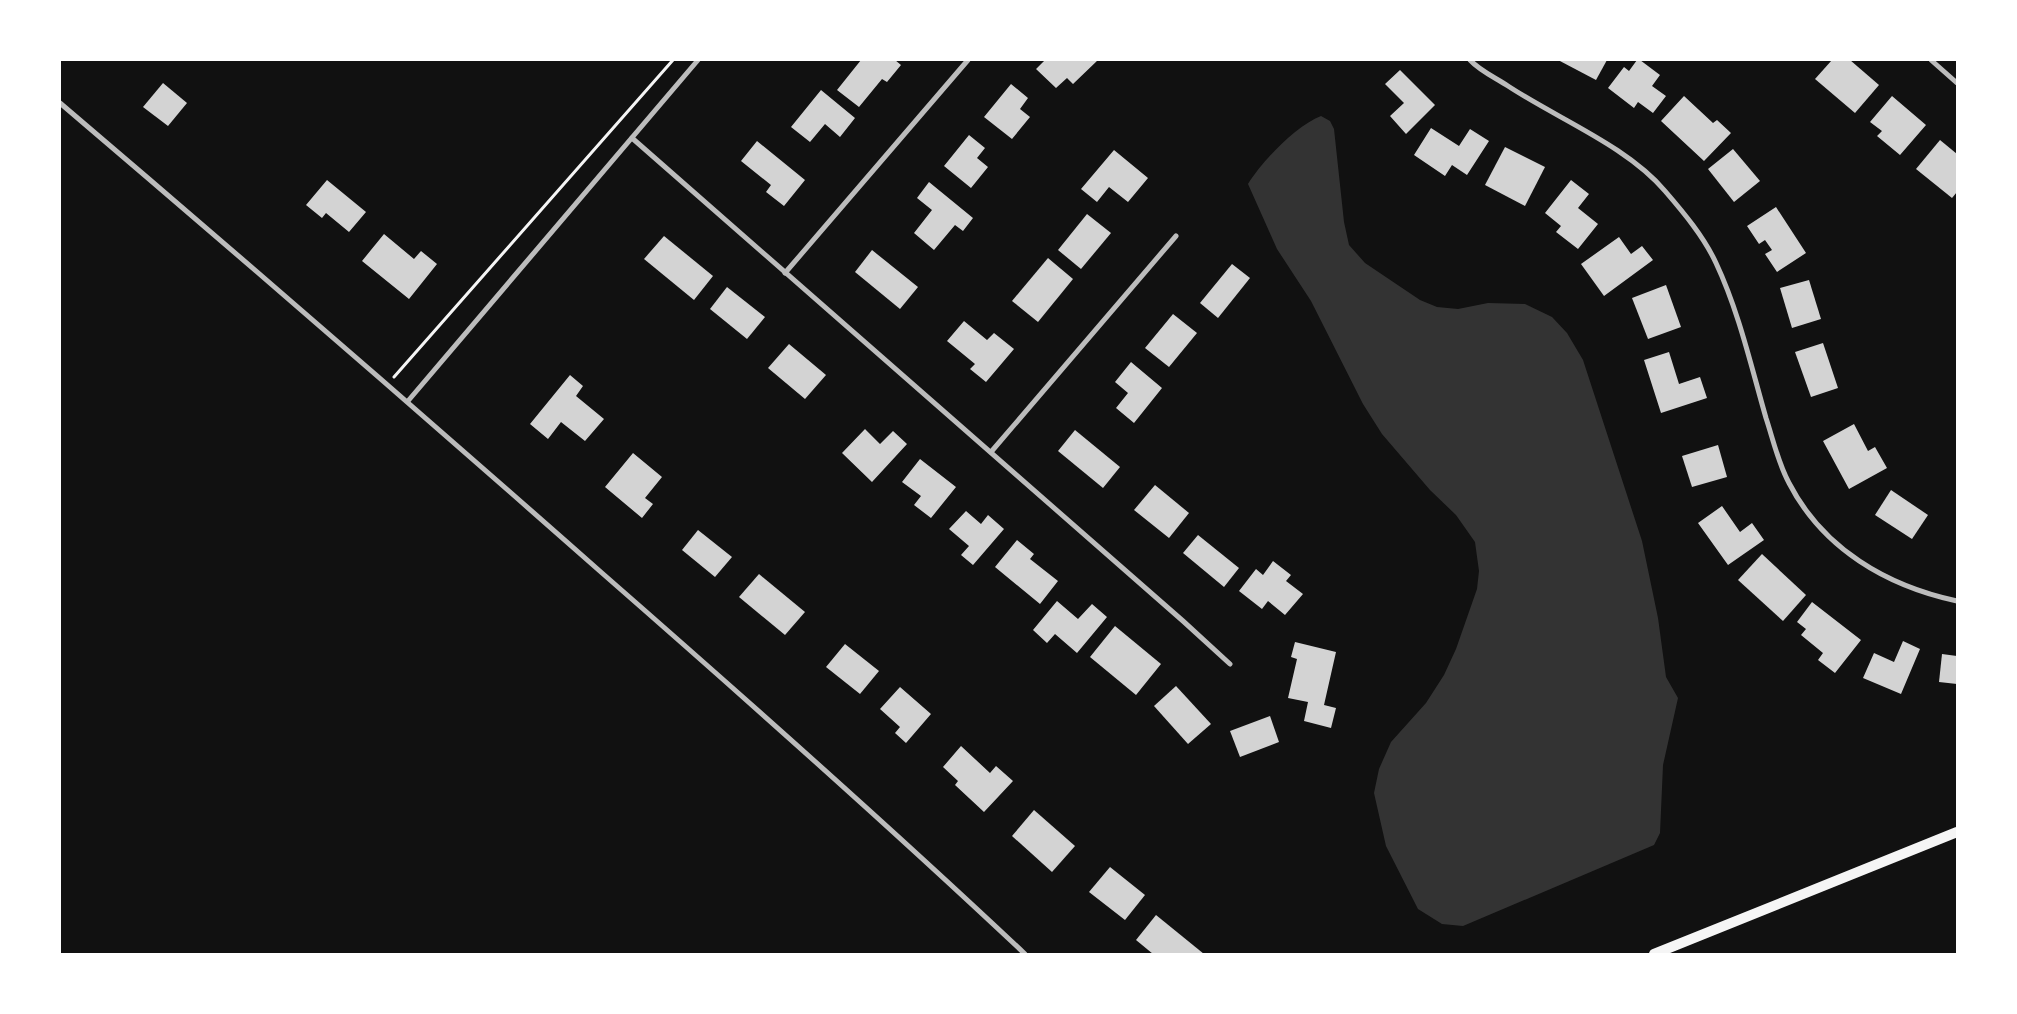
<svg xmlns="http://www.w3.org/2000/svg" width="2017" height="1014" font-family="'Noto Sans',sans-serif">
	<style>
		.water { fill: #333 }
		.building { fill: #d3d3d3 }
		.lines { fill: none; stroke-linecap: round; stroke-linejoin: round }
		.path { stroke: #f5f5f5; stroke-width: 3 }
		.minor { stroke: #bcbcbc; stroke-width: 5 }
		.secondary { stroke: #f5f5f5; stroke-width: 10 }
	</style>
	<rect width="100%" height="100%" fill="#111"/>
	<path class="water" d="M 1321,116 L 1330,121 L 1334,129 L 1344,222 L 1349,245 L 1365,263 L 1420,300 L 1437,307 L 1458,309 L 1488,303 L 1525,304 L 1552,317 L 1567,333 L 1583,360 L 1642,541 L 1658,618 L 1666,677 L 1678,698 L 1663,765 L 1660,833 L 1654,845 L 1463,926 L 1442,924 L 1418,909 L 1386,846 L 1374,793 L 1379,769 L 1391,742 L 1426,703 L 1444,675 L 1456,649 L 1477,589 L 1479,571 L 1475,542 L 1456,515 L 1430,490 L 1382,434 L 1363,404 L 1311,301 L 1277,249 L 1248,184 C 1263,160 1296,126 1321,116 Z"/>
	<g class="building">
		<path d="M 861,60 L 895,60 L 901,65 L 887,82 L 882,79 L 859,107 L 837,90 Z"/>
		<path d="M 1045,60 L 1098,60 L 1073,84 L 1067,78 L 1056,88 L 1036,69 Z"/>
		<path d="M 1558,60 L 1607,60 L 1596,80 Z"/>
		<path d="M 1637,60 L 1640,60 L 1660,75 L 1652,86 L 1666,96 L 1653,113 L 1638,102 L 1634,108 L 1608,88 L 1624,67 L 1629,71 Z"/>
		<path d="M 1832,60 L 1850,60 L 1879,85 L 1855,113 L 1815,79 Z"/>
		<path d="M 1400,70 L 1435,105 L 1406,134 L 1390,116 L 1404,103 L 1385,84 Z"/>
		<path d="M 163,83 L 187,103 L 168,126 L 143,107 Z"/>
		<path d="M 1011,84 L 1028,98 L 1020,109 L 1030,117 L 1012,139 L 984,117 Z"/>
		<path d="M 821,90 L 855,118 L 840,137 L 825,124 L 810,142 L 791,127 Z"/>
		<path d="M 1684,96 L 1713,123 L 1717,120 L 1731,133 L 1704,161 L 1661,121 Z"/>
		<path d="M 1892,96 L 1926,125 L 1900,155 L 1877,136 L 1882,131 L 1870,122 Z"/>
		<path d="M 1431,128 L 1459,146 L 1470,129 L 1489,141 L 1467,175 L 1452,165 L 1445,176 L 1414,155 Z"/>
		<path d="M 969,135 L 985,148 L 977,158 L 988,167 L 971,188 L 944,166 Z"/>
		<path d="M 1940,140 L 1957,154 L 1957,192 L 1952,198 L 1916,169 Z"/>
		<path d="M 757,141 L 805,180 L 784,206 L 766,192 L 771,185 L 741,161 Z"/>
		<path d="M 1505,147 L 1545,167 L 1525,206 L 1485,185 Z"/>
		<path d="M 1733,149 L 1760,181 L 1734,202 L 1708,169 Z"/>
		<path d="M 1114,150 L 1148,178 L 1128,202 L 1109,187 L 1097,202 L 1081,189 Z"/>
		<path d="M 327,180 L 366,212 L 349,232 L 326,213 L 322,218 L 306,205 Z"/>
		<path d="M 1571,180 L 1589,194 L 1578,208 L 1598,224 L 1578,249 L 1556,232 L 1561,226 L 1545,213 Z"/>
		<path d="M 929,182 L 973,218 L 963,231 L 955,225 L 934,250 L 914,233 L 932,210 L 917,198 Z"/>
		<path d="M 1776,207 L 1806,253 L 1777,272 L 1765,254 L 1772,250 L 1765,240 L 1759,244 L 1747,226 Z"/>
		<path d="M 1087,214 L 1111,233 L 1081,269 L 1058,250 Z"/>
		<path d="M 384,234 L 414,259 L 421,251 L 437,264 L 409,299 L 362,261 Z"/>
		<path d="M 664,236 L 713,276 L 694,300 L 644,259 Z"/>
		<path d="M 1619,237 L 1631,254 L 1642,246 L 1653,260 L 1604,296 L 1581,264 Z"/>
		<path d="M 872,250 L 918,287 L 900,309 L 855,272 Z"/>
		<path d="M 1048,258 L 1073,279 L 1038,322 L 1012,301 Z"/>
		<path d="M 1232,264 L 1250,278 L 1218,318 L 1200,303 Z"/>
		<path d="M 1809,280 L 1821,319 L 1792,328 L 1780,288 Z"/>
		<path d="M 1666,285 L 1681,327 L 1648,339 L 1632,298 Z"/>
		<path d="M 727,287 L 765,317 L 747,339 L 710,309 Z"/>
		<path d="M 1173,314 L 1197,333 L 1169,367 L 1145,348 Z"/>
		<path d="M 964,321 L 987,340 L 994,333 L 1014,349 L 986,382 L 970,369 L 975,364 L 947,341 Z"/>
		<path d="M 1823,343 L 1838,388 L 1811,397 L 1795,352 Z"/>
		<path d="M 789,344 L 826,375 L 805,399 L 768,368 Z"/>
		<path d="M 1669,352 L 1679,384 L 1700,377 L 1707,398 L 1661,413 L 1644,360 Z"/>
		<path d="M 1131,362 L 1162,388 L 1134,423 L 1116,408 L 1128,393 L 1115,382 Z"/>
		<path d="M 570,375 L 583,386 L 576,396 L 604,419 L 585,441 L 561,422 L 548,439 L 530,424 Z"/>
		<path d="M 1854,424 L 1868,451 L 1875,447 L 1887,468 L 1849,489 L 1823,441 Z"/>
		<path d="M 865,429 L 880,444 L 893,431 L 907,444 L 872,482 L 842,453 Z"/>
		<path d="M 1075,430 L 1120,467 L 1103,488 L 1058,451 Z"/>
		<path d="M 1718,445 L 1727,477 L 1692,487 L 1682,456 Z"/>
		<path d="M 633,453 L 662,477 L 645,498 L 653,504 L 642,518 L 605,487 Z"/>
		<path d="M 920,459 L 956,487 L 931,518 L 914,505 L 921,496 L 902,482 Z"/>
		<path d="M 1155,485 L 1189,513 L 1169,538 L 1134,510 Z"/>
		<path d="M 1891,490 L 1928,515 L 1912,539 L 1875,515 Z"/>
		<path d="M 1722,506 L 1740,532 L 1752,523 L 1764,540 L 1728,565 L 1698,523 Z"/>
		<path d="M 966,511 L 981,524 L 988,515 L 1004,529 L 973,565 L 961,555 L 969,546 L 949,529 Z"/>
		<path d="M 698,530 L 732,557 L 715,577 L 682,550 Z"/>
		<path d="M 1198,535 L 1239,568 L 1224,587 L 1183,553 Z"/>
		<path d="M 1017,540 L 1034,554 L 1030,559 L 1058,581 L 1040,604 L 995,567 Z"/>
		<path d="M 1762,554 L 1806,595 L 1783,621 L 1738,580 Z"/>
		<path d="M 1273,561 L 1291,575 L 1286,581 L 1303,594 L 1285,615 L 1268,601 L 1262,609 L 1239,591 L 1256,569 L 1263,575 Z"/>
		<path d="M 759,574 L 805,612 L 785,635 L 739,597 Z"/>
		<path d="M 1057,601 L 1078,619 L 1092,604 L 1107,617 L 1077,653 L 1055,634 L 1047,643 L 1033,630 Z"/>
		<path d="M 1812,602 L 1861,640 L 1835,673 L 1818,660 L 1823,653 L 1801,635 L 1806,629 L 1797,622 Z"/>
		<path d="M 1115,626 L 1161,664 L 1136,695 L 1090,657 Z"/>
		<path d="M 1903,641 L 1920,649 L 1901,694 L 1863,678 L 1874,653 L 1894,662 Z"/>
		<path d="M 1295,642 L 1336,652 L 1324,705 L 1336,708 L 1331,728 L 1304,721 L 1308,702 L 1288,698 L 1297,659 L 1291,657 Z"/>
		<path d="M 845,644 L 879,671 L 860,694 L 826,667 Z"/>
		<path d="M 1942,654 L 1957,656 L 1957,684 L 1939,682 Z"/>
		<path d="M 1176,686 L 1211,724 L 1188,744 L 1154,706 Z"/>
		<path d="M 900,687 L 931,714 L 906,743 L 895,733 L 900,727 L 880,709 Z"/>
		<path d="M 1270,716 L 1279,742 L 1240,757 L 1230,731 Z"/>
		<path d="M 961,746 L 990,773 L 996,766 L 1013,781 L 984,812 L 955,785 L 958,781 L 943,767 Z"/>
		<path d="M 1034,810 L 1075,846 L 1052,872 L 1012,836 Z"/>
		<path d="M 1110,867 L 1145,895 L 1125,920 L 1089,892 Z"/>
		<path d="M 1156,915 L 1204,954 L 1153,954 L 1136,940 Z"/>
	</g>
	<g class="lines">
		<path class="path" d="M 394,377 L 673,60"/>
		<g class="minor">
			<path d="M 1470,60 C 1480,71 1496,78 1508,86 C 1558,119 1627,146 1665,191 C 1684,213 1704,237 1716,263 C 1739,312 1751,366 1766,418 C 1773,439 1778,463 1789,483 C 1823,549 1887,586 1957,601"/>
			<path d="M 1931,60 L 1957,83"/>
			<path d="M 60,103 C 242,258 423,415 602,573 C 745,698 887,824 1025,954"/>
			<path d="M 632,138 L 1183,621 L 1230,664"/>
			<path d="M 785,273 L 968,60"/>
			<path d="M 408,401 L 698,60"/>
			<path d="M 991,452 L 1176,236"/>
		</g>
		<path class="secondary" d="M 1654,954 L 1957,832"/>
	</g>
	<rect width="2017" height="1014" fill="none" stroke="#ffffff" stroke-width="122"/>
</svg>
